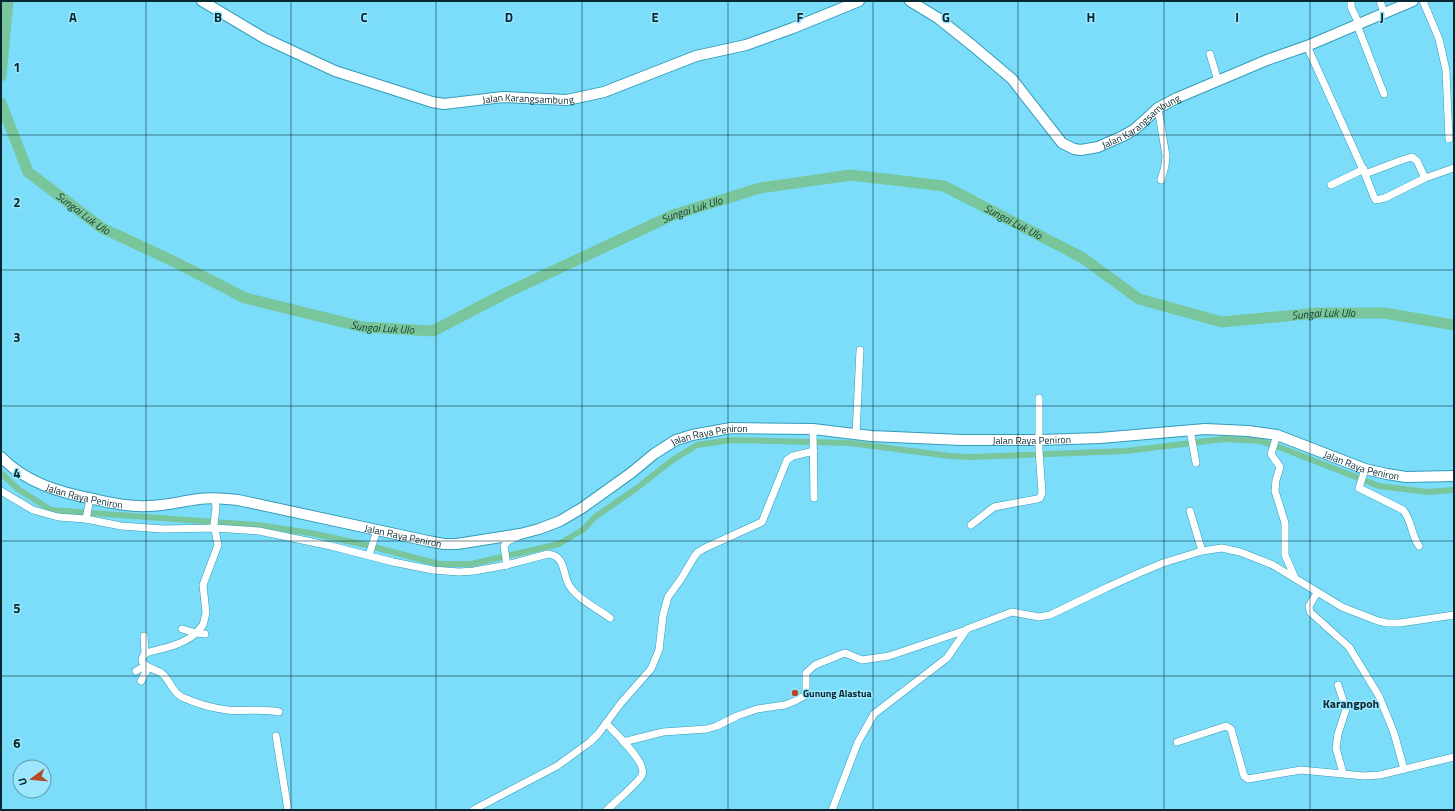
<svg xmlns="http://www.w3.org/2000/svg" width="1455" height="811" font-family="'Titillium Web',sans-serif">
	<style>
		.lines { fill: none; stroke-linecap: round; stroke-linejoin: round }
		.canal { stroke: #79c69d; stroke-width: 6 }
		.river { stroke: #79c69d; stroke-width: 11 }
		.street-casing { stroke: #349cb7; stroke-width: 8 }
		.secondary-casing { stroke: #349cb7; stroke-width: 12 }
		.street { stroke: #fff; stroke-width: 7 }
		.secondary { stroke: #fff; stroke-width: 10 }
		.grid { fill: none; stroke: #06272f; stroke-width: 1; stroke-opacity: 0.55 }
		.poi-dot { fill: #b34c26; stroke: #9ce7fe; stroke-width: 1.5 }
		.labels { text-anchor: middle; stroke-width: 3; stroke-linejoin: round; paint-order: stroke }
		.street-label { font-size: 10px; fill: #06272f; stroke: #9ce7fe }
		.poi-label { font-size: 10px; font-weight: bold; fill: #06272f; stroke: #9ce7fe; text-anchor: start }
		.water-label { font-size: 11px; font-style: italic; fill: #173927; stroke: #9ce7fe }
		.quarter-label { font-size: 12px; font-weight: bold; fill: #06272f; stroke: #9ce7fe }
		.grid-label { font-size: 13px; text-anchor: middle; font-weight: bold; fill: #06272f; stroke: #9ce7fe; stroke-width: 3; stroke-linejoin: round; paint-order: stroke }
	</style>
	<rect width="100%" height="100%" fill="#7bddfa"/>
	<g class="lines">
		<path class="canal" d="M 1,473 L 18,489 L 51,510 L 257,525 L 311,533 L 366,545 L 439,564 L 471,564 L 559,544 L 584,529 L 595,517 L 637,488 L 671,461 L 697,445 L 732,440 L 850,443 L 950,456 L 971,457 L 1126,451 L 1224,439 L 1260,441 L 1284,449 L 1379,486 L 1428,492 L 1454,490"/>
		<g class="river">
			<path d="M 1,76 L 8,1"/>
			<path id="s1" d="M 1,103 L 28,172 L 102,228 L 175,262 L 245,298 L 363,327 L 433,331 L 508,292 L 673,215 L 760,188 L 851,175 L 944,186 L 1083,258 L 1139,299 L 1222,322 L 1318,313 L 1384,313 L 1454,325"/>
		</g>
		<defs>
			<g id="street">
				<path d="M 1351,1 L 1351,7 L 1359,24"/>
				<path d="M 1380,1 L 1384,13"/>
				<path d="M 1423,1 L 1439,39 L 1446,70 L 1449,139"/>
				<path d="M 1357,25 L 1384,94"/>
				<path d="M 1307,46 L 1365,174 L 1402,160 L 1412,157 L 1417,161 L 1425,178 L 1454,168"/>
				<path d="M 1210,54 L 1218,81"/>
				<path d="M 1158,108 L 1166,156 L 1165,166 L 1161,180"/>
				<path d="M 1365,174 L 1374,197 L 1376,200 L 1385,198 L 1425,178"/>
				<path d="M 1331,185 L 1364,169"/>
				<path d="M 813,429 L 814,498"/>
				<path d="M 1190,430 L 1196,463"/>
				<path d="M 856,434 L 860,350"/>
				<path d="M 1277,435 L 1271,454 L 1280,467 L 1276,480 L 1275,491 L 1285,523 L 1285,555 L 1295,578"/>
				<path d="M 1365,469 L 1359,488 L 1403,510 C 1412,520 1411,535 1419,546"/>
				<path d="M 1,491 L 33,510 L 58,517 L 86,519 L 121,526 L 163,529 L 215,528 L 259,531 L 331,546 L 393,562 L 433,570 L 459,572 L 474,571 L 507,565 L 548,554 C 566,556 562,573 569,585 C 577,599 597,608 610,618"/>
				<path d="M 1190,511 L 1202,551"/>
				<path d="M 86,519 L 90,499"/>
				<path d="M 971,525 L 994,507 L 1037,499 L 1040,498 L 1042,493 L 1039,450 L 1039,398"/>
				<path d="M 369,555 L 377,530"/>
				<path d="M 507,565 L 504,546 L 508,541 L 517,537"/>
				<path d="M 1317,593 L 1309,606 L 1310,612 L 1349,647 L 1379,696 L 1394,733 L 1404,769"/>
				<path d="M 182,629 L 196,633 C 183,645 164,648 146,653 C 134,664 153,669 160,672 C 170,678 171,692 182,697 C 195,703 212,708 227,710 C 244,712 262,708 279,712"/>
				<path d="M 205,634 L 196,633 L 203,625 L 206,613 L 203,585 L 218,545 L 214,525 L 216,507 L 215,498"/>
				<path d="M 144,636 L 145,654"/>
				<path d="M 136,671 L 145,666"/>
				<path d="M 141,681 L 148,668"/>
				<path d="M 1338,685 L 1346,709 L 1338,734 L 1336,748 L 1343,773"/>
				<path d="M 606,723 C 614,732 648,763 642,775 C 638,783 615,802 607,810"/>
				<path d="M 276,736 L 288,810"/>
				<path d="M 623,742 L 663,732 L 707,729 L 717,726 L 737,716 L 757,709 L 785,705 L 795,701 L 804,696 L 806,693 L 806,673 L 815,665 L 842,654 L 845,653 L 862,660 L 889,656 L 966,630"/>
				<path d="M 1177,742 L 1226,726 L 1231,729 L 1244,776 L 1248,779 L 1301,770 L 1364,776 L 1380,775 L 1454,757"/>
				<path d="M 473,810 L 557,766 L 590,742 L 598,734 L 621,703 L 651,669 L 659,650 L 663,615 L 668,597 L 681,579 L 694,557 L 698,552 L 705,548 L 762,522 L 787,460 L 793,456 L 814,451"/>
				<path d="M 832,810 L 858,742 L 874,714 L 947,658 L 967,629 L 1012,612 L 1039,617 L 1050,615 L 1108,587 L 1139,573 L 1163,563 L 1202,551 L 1222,548 L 1240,552 L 1273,565 L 1342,607 L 1378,621 L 1387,623 L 1400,623 L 1454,615"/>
			</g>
			<g id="secondary">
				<path id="s2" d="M 202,1 L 264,38 L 335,71 L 432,102 L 444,104 L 503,97 L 567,100 L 604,92 L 696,56 L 746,45 L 793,28 L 859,1"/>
				<path id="s3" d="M 910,1 L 938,18 L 973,46 L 1012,79 L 1062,143 L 1074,149 L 1081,150 L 1098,147 L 1123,136 L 1135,129 L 1158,108 L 1177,98 L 1267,60 L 1307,46 L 1413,1"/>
				<path id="s4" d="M 1,457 C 26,483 59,492 93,499 C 112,503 129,507 148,506 C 165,506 182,501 199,499 C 212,497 225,499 238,500 L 428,541 L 444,544 L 457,544 L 520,534 L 539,529 L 560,521 L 582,508 L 631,473 L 654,454 L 676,440 L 692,435 L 731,428 L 813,429 L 871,436 L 962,440 L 1040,440 L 1100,438 L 1205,429 L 1248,431 L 1277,435 L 1365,469 L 1387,474 L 1406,477 L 1454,476"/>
			</g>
		</defs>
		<use href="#street" class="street-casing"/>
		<use href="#secondary" class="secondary-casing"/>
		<use href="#street" class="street"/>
		<use href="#secondary" class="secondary"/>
	</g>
	<path class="grid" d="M 146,1 L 146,810M 291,1 L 291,810M 436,1 L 436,810M 582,1 L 582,810M 728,1 L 728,810M 873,1 L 873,810M 1018,1 L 1018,810M 1164,1 L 1164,810M 1310,1 L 1310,810M 1,135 L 1454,135M 1,270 L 1454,270M 1,406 L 1454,406M 1,541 L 1454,541M 1,676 L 1454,676"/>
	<circle class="poi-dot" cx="795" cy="693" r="4"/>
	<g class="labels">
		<g class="street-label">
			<text dy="4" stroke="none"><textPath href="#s2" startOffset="349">Jalan Karangsambung</textPath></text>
			<text dy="4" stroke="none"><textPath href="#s3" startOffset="298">Jalan Karangsambung</textPath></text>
			<text dy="4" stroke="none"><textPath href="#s4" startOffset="754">Jalan Raya Peniron</textPath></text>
			<text dy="4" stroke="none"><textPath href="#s4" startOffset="1078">Jalan Raya Peniron</textPath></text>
			<text dy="4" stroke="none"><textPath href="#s4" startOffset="1414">Jalan Raya Peniron</textPath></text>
			<text dy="4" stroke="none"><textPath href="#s4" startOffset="94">Jalan Raya Peniron</textPath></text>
			<text dy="4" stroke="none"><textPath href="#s4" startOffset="418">Jalan Raya Peniron</textPath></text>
		</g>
		<g class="poi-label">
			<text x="803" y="697">Gunung Alastua</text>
		</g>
		<g class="water-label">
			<text dy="4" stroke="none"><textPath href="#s1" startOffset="804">Sungai Luk Ulo</textPath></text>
			<text dy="4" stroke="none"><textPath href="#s1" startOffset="143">Sungai Luk Ulo</textPath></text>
			<text dy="4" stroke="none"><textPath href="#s1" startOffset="1139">Sungai Luk Ulo</textPath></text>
			<text dy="4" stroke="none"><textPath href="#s1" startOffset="1475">Sungai Luk Ulo</textPath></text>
			<text dy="4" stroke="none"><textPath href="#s1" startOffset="467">Sungai Luk Ulo</textPath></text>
		</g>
		<g class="quarter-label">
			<text x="1351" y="708">Karangpoh</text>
		</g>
	</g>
	<g class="grid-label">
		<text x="73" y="22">A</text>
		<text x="218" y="22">B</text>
		<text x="364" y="22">C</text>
		<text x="509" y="22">D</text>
		<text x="655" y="22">E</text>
		<text x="800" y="22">F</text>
		<text x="946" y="22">G</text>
		<text x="1091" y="22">H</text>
		<text x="1237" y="22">I</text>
		<text x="1382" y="22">J</text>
		<text x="17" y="72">1</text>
		<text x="17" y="207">2</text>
		<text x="17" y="342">3</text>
		<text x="17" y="478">4</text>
		<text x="17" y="613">5</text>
		<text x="17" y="748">6</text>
	</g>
	<rect width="1455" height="811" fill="none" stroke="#06272f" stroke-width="4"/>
	<g transform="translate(32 779) rotate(254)"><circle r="19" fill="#9ce7fe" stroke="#609aab"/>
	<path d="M0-3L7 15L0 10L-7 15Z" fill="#b34c26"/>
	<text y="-6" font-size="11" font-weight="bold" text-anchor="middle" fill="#06272f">U</text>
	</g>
</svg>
